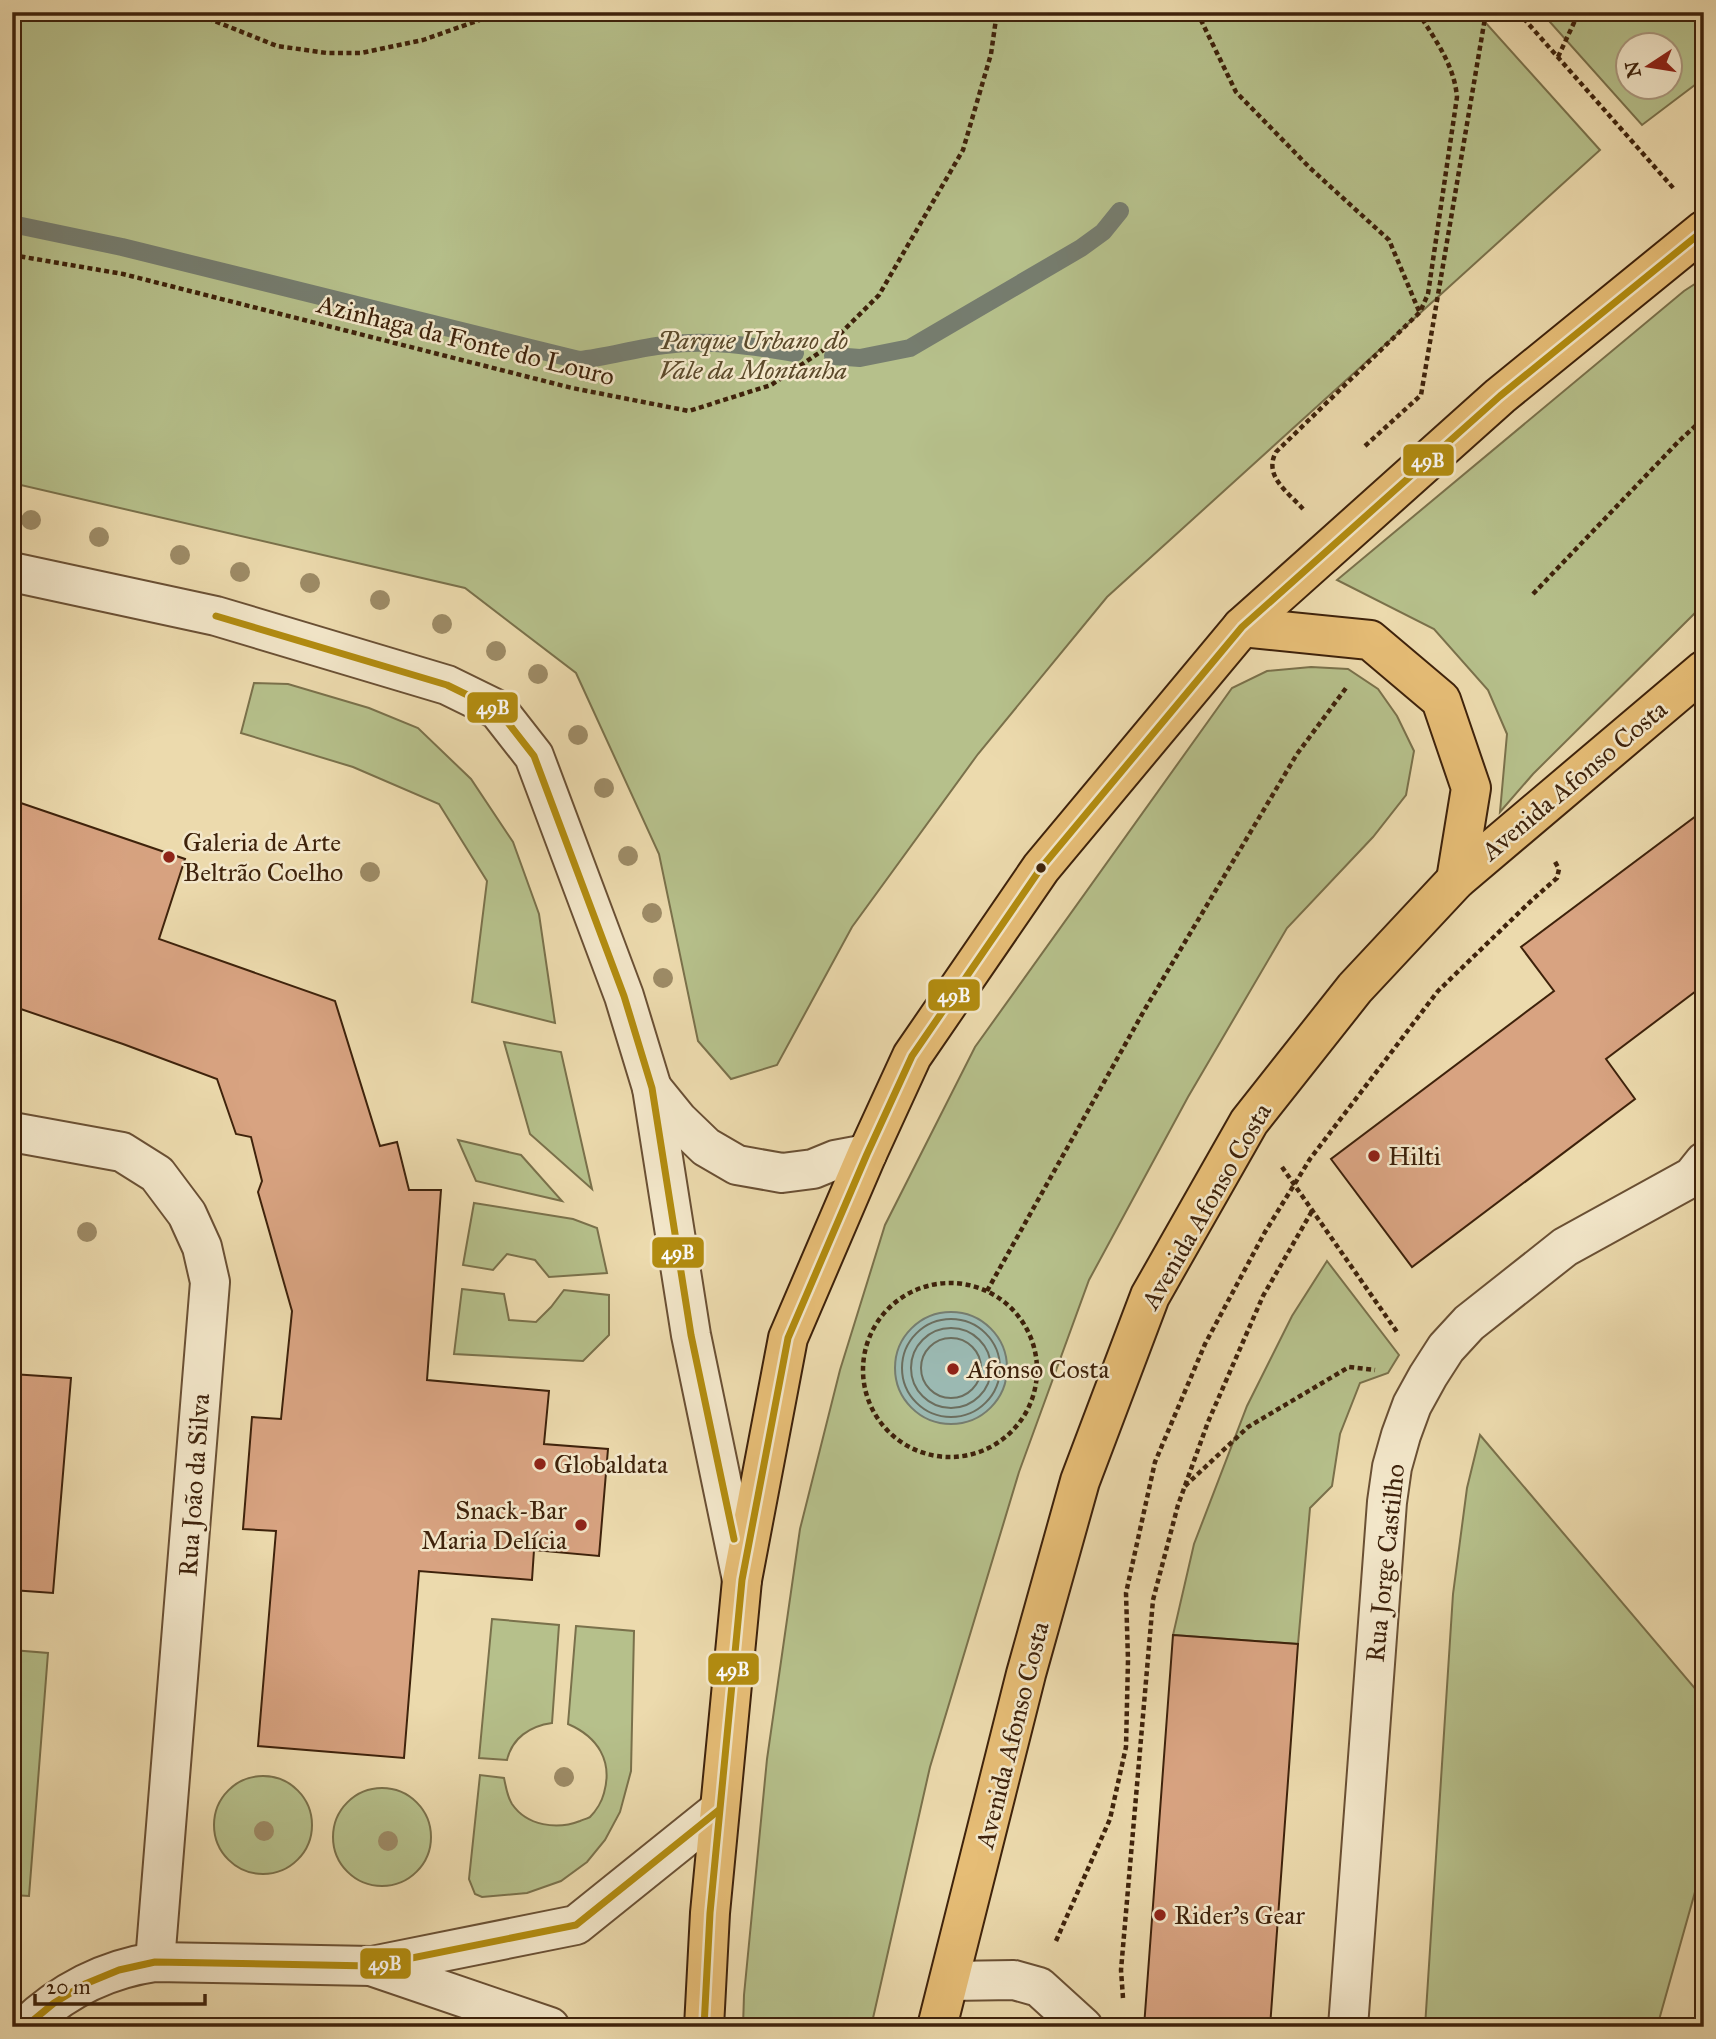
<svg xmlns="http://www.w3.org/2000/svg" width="1716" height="2039" font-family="'IM FELL Great Primer',serif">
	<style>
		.green { fill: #b6c08b; stroke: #7a714b; stroke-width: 2; fill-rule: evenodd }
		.water { fill: #9bb9b2; stroke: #767d6f; stroke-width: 2 }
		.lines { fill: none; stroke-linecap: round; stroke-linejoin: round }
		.shore { stroke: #6c6e5e; stroke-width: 2 }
		.stream { stroke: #767d6f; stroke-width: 18 }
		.building { fill: #d8a381; stroke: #3e220b; stroke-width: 2 }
		.street-casing { stroke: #6a5034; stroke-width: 42 }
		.primary-casing { stroke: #3e220b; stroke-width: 42 }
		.path { stroke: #3e220b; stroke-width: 4.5; stroke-dasharray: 5 3.5; stroke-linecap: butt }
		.street { stroke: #f3e7ca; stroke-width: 38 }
		.primary { stroke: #e6bd76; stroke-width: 38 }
		.bus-1-casing { stroke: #f3e7ca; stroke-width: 12 }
		.bus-1 { stroke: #b28c10; stroke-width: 7 }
		.tree { fill: #9d8b66 }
		.poi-dot { fill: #8f2418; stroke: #f3e7ca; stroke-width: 2.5 }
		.bus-dot { fill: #3e220b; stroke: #f3e7ca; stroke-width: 2.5 }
		.labels { text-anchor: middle; stroke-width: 5; stroke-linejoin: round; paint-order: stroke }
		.street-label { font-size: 26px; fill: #3e220b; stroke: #f3e7ca }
		.park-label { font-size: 26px; font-style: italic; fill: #5c4a2b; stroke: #f3e7ca }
		.poi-label { font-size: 26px; fill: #3e220b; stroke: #f3e7ca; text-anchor: start }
		.line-badge { stroke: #f3e7ca; stroke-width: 2.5 }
		.badge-label { font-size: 19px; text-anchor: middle; font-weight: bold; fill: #fff }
	</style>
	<rect width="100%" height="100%" fill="#ecdaad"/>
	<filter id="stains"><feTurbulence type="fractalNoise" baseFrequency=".00286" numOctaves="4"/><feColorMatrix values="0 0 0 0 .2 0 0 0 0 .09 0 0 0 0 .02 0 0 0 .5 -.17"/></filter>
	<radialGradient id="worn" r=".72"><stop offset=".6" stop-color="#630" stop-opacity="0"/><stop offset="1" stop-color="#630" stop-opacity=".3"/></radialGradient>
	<g class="green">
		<path d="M 12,12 L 1476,12 L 1600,150 L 1107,597 L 978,754 L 852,927 L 777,1065 L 731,1079 L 698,1041 L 659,854 L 576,673 L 465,588 L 12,483 Z"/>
		<path d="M 1541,12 L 1704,12 L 1704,78 L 1642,125 ZM 1628,46 L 1670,46 L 1670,88 L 1628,88 Z"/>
		<path d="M 1704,278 L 1704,604 L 1533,774 L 1500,812 L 1507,734 L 1488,690 L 1434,629 L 1337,580 L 1684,291 Z"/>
		<path d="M 1311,667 L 1348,669 L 1378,689 L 1397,716 L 1414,751 L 1406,795 L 1373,837 L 1287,928 L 1188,1097 L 1089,1280 L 1019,1472 L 930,1767 L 871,2027 L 743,2027 L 744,1995 L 767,1759 L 800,1529 L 840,1370 L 885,1225 L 975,1047 L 1232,688 L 1267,671 Z"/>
		<path d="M 254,683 L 288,684 L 369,708 L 418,728 L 471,779 L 513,842 L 539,914 L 555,1023 L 472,1002 L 487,881 L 439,804 L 353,767 L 241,733 Z"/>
		<path d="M 504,1042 L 561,1052 L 592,1189 L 530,1134 Z"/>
		<path d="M 458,1140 L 521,1155 L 562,1201 L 476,1181 Z"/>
		<path d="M 474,1203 L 573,1219 L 597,1228 L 607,1273 L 549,1277 L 535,1260 L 507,1254 L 493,1270 L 463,1265 Z"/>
		<path d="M 1327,1261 L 1399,1355 L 1388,1373 L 1360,1383 L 1340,1434 L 1332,1486 L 1310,1508 L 1298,1644 L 1173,1635 L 1194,1544 L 1247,1406 L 1292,1316 Z"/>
		<path d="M 462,1289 L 504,1294 L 509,1320 L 536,1322 L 551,1307 L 564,1290 L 609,1295 L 609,1335 L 583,1361 L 454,1354 Z"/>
		<path d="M 1480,1435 L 1704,1699 L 1704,1860 L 1657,2027 L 1425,2027 L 1453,1594 L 1467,1488 Z"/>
		<path d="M 492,1619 L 559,1625 L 552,1723 C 530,1726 512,1738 507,1760 L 479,1758 Z"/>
		<path d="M 576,1626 L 634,1631 L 631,1771 L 620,1812 L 605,1840 L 587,1862 L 561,1881 L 527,1893 L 482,1897 L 475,1894 L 469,1879 L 480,1775 L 504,1778 C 506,1787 507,1796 512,1804 C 527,1826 557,1830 580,1821 C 582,1820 589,1818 590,1817 C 596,1811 602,1801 604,1793 C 613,1761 598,1737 568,1724 Z"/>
		<path d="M 12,1650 L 48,1653 L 29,1896 L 12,1895 Z"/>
		<circle cx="263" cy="1825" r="49"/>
		<circle cx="382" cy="1837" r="49"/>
	</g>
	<circle class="water" cx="951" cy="1368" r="56"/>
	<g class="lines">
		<g class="shore">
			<circle cx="951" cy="1368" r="49"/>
			<circle cx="951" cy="1368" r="40"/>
			<circle cx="951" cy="1368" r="30"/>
		</g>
		<g class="stream">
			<path d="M 12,224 L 122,247 L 579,360 C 608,357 636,348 665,345 C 708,339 752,346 795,353"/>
			<path d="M 833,356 L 860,358 L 910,348 L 1081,248 L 1103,232 L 1120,211"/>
		</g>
	</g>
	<g class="building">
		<path d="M 12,800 L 185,859 L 159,939 L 335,1001 L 380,1146 L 397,1142 L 409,1190 L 441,1190 L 427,1380 L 549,1391 L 544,1444 L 608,1449 L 599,1556 L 534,1550 L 532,1580 L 419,1571 L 404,1758 L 258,1746 L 276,1531 L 243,1529 L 252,1417 L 281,1419 L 292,1311 L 258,1192 L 262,1181 L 251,1137 L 236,1134 L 217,1079 L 123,1044 L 12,1006 Z"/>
		<path d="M 1704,810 L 1704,985 L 1606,1059 L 1635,1099 L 1412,1267 L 1331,1159 L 1554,991 L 1521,947 Z"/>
		<path d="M 12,1374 L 71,1378 L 53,1593 L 12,1590 Z"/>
		<path d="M 1173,1635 L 1298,1644 L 1270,2027 L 1144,2027 Z"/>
	</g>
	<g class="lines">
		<defs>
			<g id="street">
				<path d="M 12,572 L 216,616 L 447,685 L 498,710 L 534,756 L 624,996 L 652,1088 L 691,1335 L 742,1580"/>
				<path d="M 652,1088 L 678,1120 L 706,1147 L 737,1165 L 782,1173 L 813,1169 L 835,1160 L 867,1154"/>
				<path d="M 12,1132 L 122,1152 L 157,1174 L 187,1214 L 202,1247 L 210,1282 L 155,1962"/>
				<path d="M 374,1967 L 550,2027"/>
				<path d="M 950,1981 L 1014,1980 L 1039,1987 L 1083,2027"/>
				<path d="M 25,2027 C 61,1992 106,1969 155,1962 L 372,1966 L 576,1925 L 719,1810"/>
				<path d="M 1348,2027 L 1387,1502 L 1392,1467 L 1401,1435 L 1412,1405 L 1428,1376 L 1446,1348 L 1469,1323 L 1565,1247 L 1692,1177 L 1704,1162"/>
			</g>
			<g id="primary">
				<path d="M 1242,627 L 1370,640 L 1441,700 L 1471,788 L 1456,880"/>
				<path d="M 704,2027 L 710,1913 L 742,1580 L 788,1338 L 867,1154 L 912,1056 L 1041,868 L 1242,627 L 1500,396 L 1704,230"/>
				<path d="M 937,2027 L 1026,1674 L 1080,1481 L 1150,1296 L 1249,1122 L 1355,988 L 1456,880 L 1704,670"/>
			</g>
		</defs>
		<use href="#street" class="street-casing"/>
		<use href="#primary" class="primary-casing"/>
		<g class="path">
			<path d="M 192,12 L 277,46 L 327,53 L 361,53 L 423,40 L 502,12"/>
			<path d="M 1197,12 L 1236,92 L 1310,168 L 1389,240 L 1419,311"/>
			<path d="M 1518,12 L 1675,190"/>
			<path d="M 1558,57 L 1579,12"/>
			<path d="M 12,255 L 123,274 L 572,388 L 689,411 L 771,385 L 825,349 L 879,295 L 963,150 L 991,54 L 997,12"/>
			<path d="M 1365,446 L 1421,395 L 1486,12"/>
			<path d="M 1303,509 C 1288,492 1263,476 1276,452 L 1420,312 L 1428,294 L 1457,97 C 1454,64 1435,40 1418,12"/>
			<path d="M 1533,594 L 1679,441 L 1704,418"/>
			<path d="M 1282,1167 L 1397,1332"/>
			<circle cx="950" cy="1370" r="87"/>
			<path d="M 987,1291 L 1145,1009 L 1297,754 L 1346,688"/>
			<path d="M 1185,1486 L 1248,1427 L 1349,1367 L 1375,1370"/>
			<path d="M 1056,1941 L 1110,1819 L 1126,1747 L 1128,1660 L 1126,1593 L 1155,1462 L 1205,1344 L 1265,1232 L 1310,1159 L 1438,991 L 1532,900 L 1557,878 L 1559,869 L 1554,860"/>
			<path d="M 1123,1998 L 1121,1970 L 1153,1600 L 1178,1505 L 1208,1422 L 1263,1296 L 1312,1211"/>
		</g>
		<use href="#street" class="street"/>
		<use href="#primary" class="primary"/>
		<defs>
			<g id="bus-1">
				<path d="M 216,616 L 447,685 L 498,710 L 534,756 L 624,996 L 652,1088 L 691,1335 L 734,1539"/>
				<path d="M 25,2027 L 54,2003 L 85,1984 L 119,1970 L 155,1962 L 372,1966 L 576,1925 L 719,1810"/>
				<path d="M 704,2027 L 710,1913 L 742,1580 L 788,1338 L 867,1154 L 912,1056 L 1041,868 L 1242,627 L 1500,396 L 1704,230"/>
			</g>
		</defs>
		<use href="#bus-1" class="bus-1-casing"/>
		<use href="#bus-1" class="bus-1"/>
	</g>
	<g class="tree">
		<circle cx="31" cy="520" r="10"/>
		<circle cx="99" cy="537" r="10"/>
		<circle cx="180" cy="555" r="10"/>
		<circle cx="240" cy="572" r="10"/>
		<circle cx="310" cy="583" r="10"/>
		<circle cx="380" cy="600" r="10"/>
		<circle cx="442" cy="624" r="10"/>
		<circle cx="496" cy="651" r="10"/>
		<circle cx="538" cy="674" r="10"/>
		<circle cx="578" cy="735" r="10"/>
		<circle cx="604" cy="788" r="10"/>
		<circle cx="628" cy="856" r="10"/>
		<circle cx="370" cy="872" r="10"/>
		<circle cx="652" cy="913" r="10"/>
		<circle cx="663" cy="978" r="10"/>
		<circle cx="87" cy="1232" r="10"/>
		<circle cx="564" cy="1777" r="10"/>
		<circle cx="264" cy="1831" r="10"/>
		<circle cx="388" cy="1841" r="10"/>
	</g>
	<g class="poi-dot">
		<circle cx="169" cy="857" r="7"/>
		<circle cx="1374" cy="1156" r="7"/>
		<circle cx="953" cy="1369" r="7"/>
		<circle cx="540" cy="1464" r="7"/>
		<circle cx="581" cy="1525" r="7"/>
		<circle cx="1160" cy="1915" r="7"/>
	</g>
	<circle class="bus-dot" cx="1041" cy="868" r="6"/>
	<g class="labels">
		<g class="street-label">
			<text transform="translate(466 340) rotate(14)" y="9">Azinhaga da Fonte do Louro</text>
			<text transform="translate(1574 780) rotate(-40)" y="9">Avenida Afonso Costa</text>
			<text transform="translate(1206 1206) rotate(-60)" y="9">Avenida Afonso Costa</text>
			<text transform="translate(194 1485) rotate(-86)" y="9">Rua João da Silva</text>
			<text transform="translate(1385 1563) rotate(-84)" y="9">Rua Jorge Castilho</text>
			<text transform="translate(1012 1735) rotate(-76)" y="9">Avenida Afonso Costa</text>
		</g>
		<g class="park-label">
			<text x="753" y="349">Parque Urbano do<tspan x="753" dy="30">Vale da Montanha</tspan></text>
		</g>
		<g class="poi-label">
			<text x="183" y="851">Galeria de Arte<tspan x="183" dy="30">Beltrão Coelho</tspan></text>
			<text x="1388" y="1165">Hilti</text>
			<text x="967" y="1378">Afonso Costa</text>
			<text x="554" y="1473">Globaldata</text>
			<text x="567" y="1519" text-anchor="end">Snack-Bar<tspan x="567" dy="30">Maria Delícia</tspan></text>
			<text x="1174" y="1924">Rider's Gear</text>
		</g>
	</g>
	<g class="line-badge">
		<rect x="1402" y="443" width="53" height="34" rx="7" fill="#b28c10"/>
		<rect x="466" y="691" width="53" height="33" rx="7" fill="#b28c10"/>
		<rect x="927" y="978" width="54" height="34" rx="7" fill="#b28c10"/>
		<rect x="651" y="1236" width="54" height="33" rx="7" fill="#b28c10"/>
		<rect x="707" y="1652" width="53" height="34" rx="7" fill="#b28c10"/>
		<rect x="359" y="1947" width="53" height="33" rx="7" fill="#b28c10"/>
	</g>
	<g class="badge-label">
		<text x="1428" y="467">49B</text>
		<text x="493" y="714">49B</text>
		<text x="954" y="1002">49B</text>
		<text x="678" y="1259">49B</text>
		<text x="733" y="1676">49B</text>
		<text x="385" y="1970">49B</text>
	</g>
	<rect width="1716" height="2039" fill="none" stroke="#ecdaad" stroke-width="42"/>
	<rect x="14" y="14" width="1688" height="2011" fill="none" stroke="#3e220b" stroke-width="3.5"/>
	<rect x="21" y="21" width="1674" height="1997" fill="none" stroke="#3e220b" stroke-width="2"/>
	<g transform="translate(1649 66) rotate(258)"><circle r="33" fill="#f3e7ca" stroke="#ab987e" stroke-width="2"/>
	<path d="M0-5L12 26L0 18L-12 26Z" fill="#8f2418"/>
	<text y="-10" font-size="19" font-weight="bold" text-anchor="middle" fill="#3e220b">N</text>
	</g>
	<path d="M35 1994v10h170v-10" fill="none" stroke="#3e220b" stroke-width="3.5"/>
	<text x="46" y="1994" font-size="21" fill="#3e220b" stroke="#f3e7ca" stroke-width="5" paint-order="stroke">20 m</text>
	<rect width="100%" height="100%" filter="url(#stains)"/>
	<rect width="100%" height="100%" fill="url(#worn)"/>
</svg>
